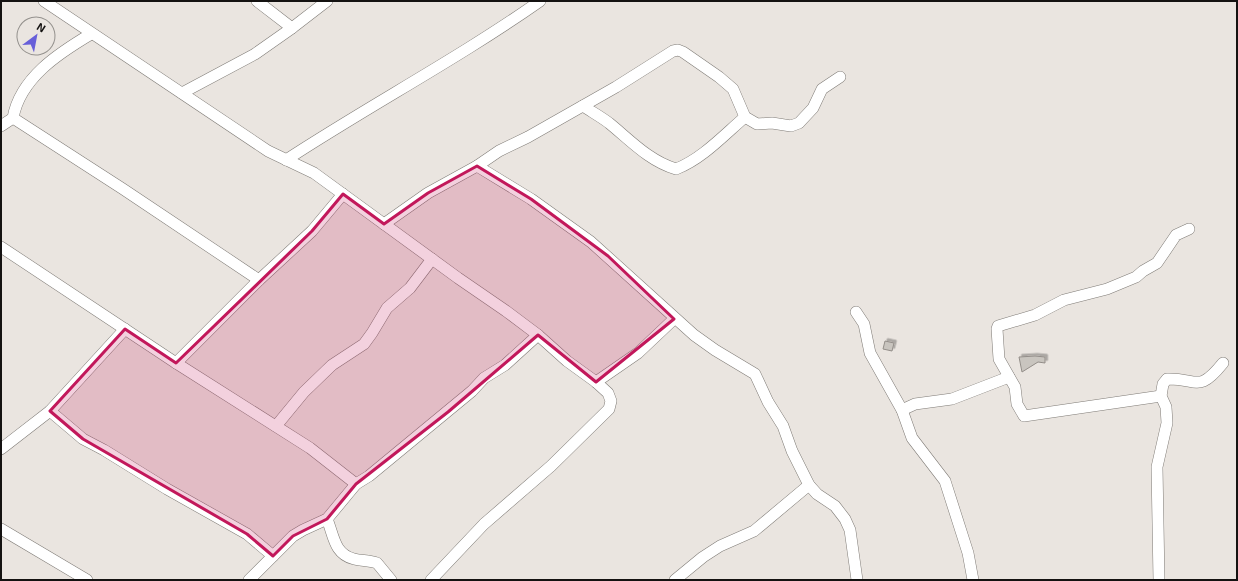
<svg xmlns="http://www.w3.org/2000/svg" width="1238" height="581" font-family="'Exo 2',sans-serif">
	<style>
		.building { fill: #c9c5bf; stroke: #938e89; filter: url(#shadow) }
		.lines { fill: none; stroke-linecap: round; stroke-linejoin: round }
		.street-casing { stroke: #7f7b76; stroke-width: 12 }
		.street { stroke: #fff; stroke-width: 11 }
		.marked { fill: #c2185b; fill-opacity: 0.2; stroke: #c2185b; stroke-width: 3; stroke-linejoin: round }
	</style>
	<defs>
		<filter id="shadow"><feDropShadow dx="2.5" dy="-2.5" stdDeviation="0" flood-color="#0004"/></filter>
	</defs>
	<rect width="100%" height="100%" fill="#eae5e0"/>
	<g class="building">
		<path d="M 885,341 L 894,343 L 892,351 L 883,349 Z"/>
		<path d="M 1035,356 L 1045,357 L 1045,363 L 1038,362 L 1022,372 L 1019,357 Z"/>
	</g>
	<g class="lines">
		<defs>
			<g id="street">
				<path d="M 44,1 L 268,151 L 314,173 L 458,278 L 506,311 L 538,335 L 567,361 L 596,382 L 608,393 L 611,401 L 609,409 L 551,466 L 484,524 L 431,580"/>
				<path d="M 292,28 L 327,1"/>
				<path d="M 182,93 L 255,54 L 292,28 L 257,1"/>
				<path d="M 583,106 C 592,112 601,117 609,123 C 630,140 649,161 676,169 C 702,159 724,135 745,117"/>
				<path d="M 13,118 L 123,189 L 259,280"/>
				<path d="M 1,126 L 13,118 C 20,78 59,53 91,34"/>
				<path d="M 286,160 C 370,105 459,58 540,1"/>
				<path d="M 477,166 L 531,199 L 591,242 L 694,335 L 715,350 L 755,374 L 768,402 L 783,426 L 792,451 L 809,485 L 817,494 L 835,506 L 845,519 L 850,530 L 857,580"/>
				<path d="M 384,224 L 428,193 L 477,166 L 499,151 L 528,137 L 616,87 L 673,51 L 678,50 L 683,52 L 719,77 L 733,89 L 745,117 L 757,124 L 772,123 L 791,126 L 799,123 L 813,108 L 822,89 L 840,77"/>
				<path d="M 1,247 L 176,363 L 310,448 L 356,484"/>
				<path d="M 856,312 L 864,324 L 870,353 L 902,410 L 912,438 L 945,481 L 968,553 L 973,580"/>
				<path d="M 176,363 L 259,280 L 312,231 L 343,194"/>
				<path d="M 596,382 L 638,353 L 674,319"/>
				<path d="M 1161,396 L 1024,416 L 1017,404 L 1015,387 L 999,359 L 997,329 L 998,326 L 1035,315 L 1064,300 L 1107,289 L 1136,277 L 1143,271 L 1157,263 L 1176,235 L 1189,229"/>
				<path d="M 902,410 L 915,404 L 952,399 L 1009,377"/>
				<path d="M 50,411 L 83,439 L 104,450 L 167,489 L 247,534 L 273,556"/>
				<path d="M 276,426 L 304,392 L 332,365 L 364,344 L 372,333 L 387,308 L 410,288 L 432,259"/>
				<path d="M 1,449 L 50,411 L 125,329"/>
				<path d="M 327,519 C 334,536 334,554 354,559 C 362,561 369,560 377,563 L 391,580"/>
				<path d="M 1,529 L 87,580"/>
				<path d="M 249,580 L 293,536 L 303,530 L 327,519 L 356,484 L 369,476 L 472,391 L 484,378 L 505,365 L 538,335"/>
				<path d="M 675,580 L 703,557 L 720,546 L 754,531 L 809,485"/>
				<path d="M 1159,580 L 1157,467 L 1167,423 L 1166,407 L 1161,396 L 1163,384 L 1167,379 C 1198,378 1198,394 1223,363"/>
			</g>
		</defs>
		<use href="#street" class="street-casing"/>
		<use href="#street" class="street"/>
	</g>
	<path class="marked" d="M 477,166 L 531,199 L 608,256 L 674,319 L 596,382 L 538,335 L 448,412 L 356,484 L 327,519 L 293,536 L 273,556 L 247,534 L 83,439 L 50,411 L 125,329 L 176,363 L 312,231 L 343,194 L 384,224 L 428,193 Z"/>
	<rect width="1238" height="581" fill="none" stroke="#141211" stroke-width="4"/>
	<g transform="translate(36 36) rotate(32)"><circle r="19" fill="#eae5e0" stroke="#94918d"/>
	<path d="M0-3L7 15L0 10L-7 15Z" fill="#675fd9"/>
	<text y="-6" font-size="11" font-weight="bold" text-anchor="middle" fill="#141211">N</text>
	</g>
</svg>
